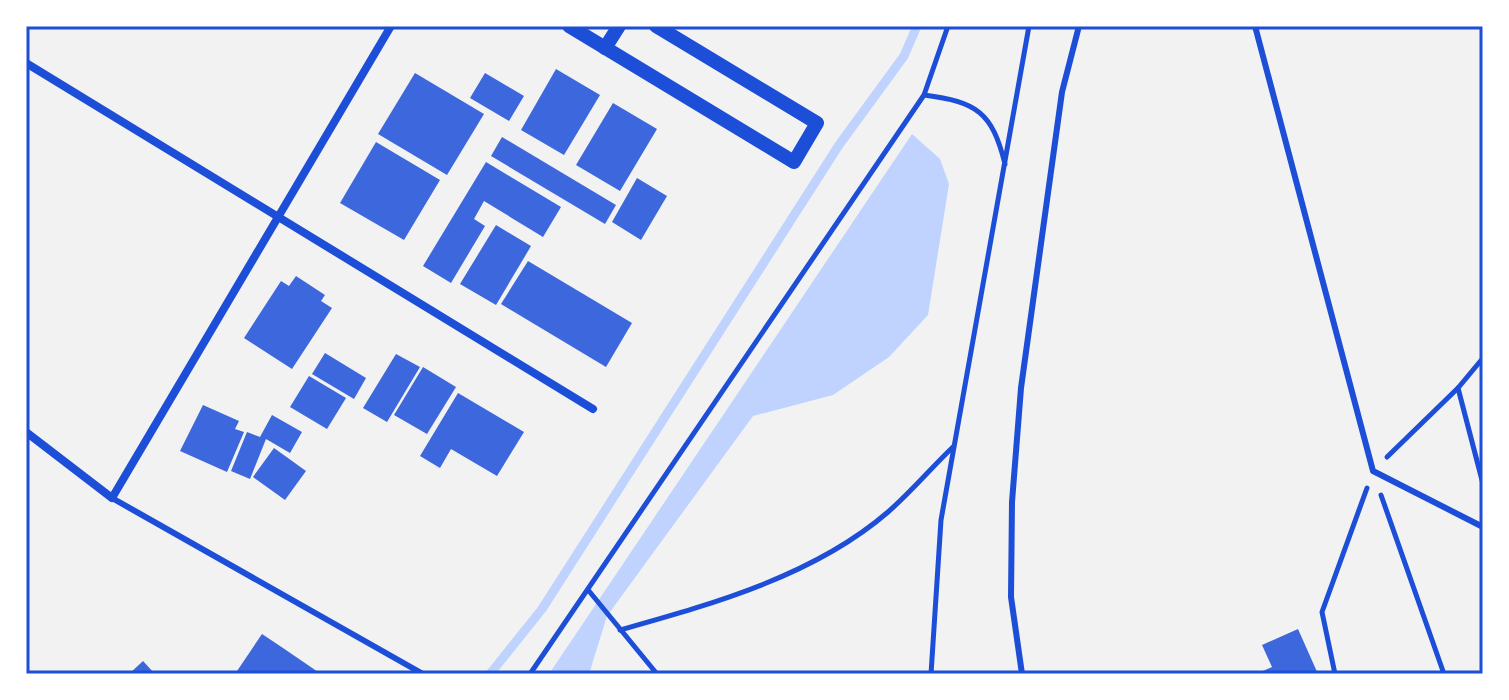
<svg xmlns="http://www.w3.org/2000/svg" width="1509" height="700" font-family="'Roboto Serif',serif">
	<style>
		.water { fill: #bfd3fe }
		.lines { fill: none; stroke-linecap: round; stroke-linejoin: round }
		.stream { stroke: #bfd3fe; stroke-width: 9 }
		.building { fill: #3d67dc }
		.path { stroke: #1d4ed8; stroke-width: 5 }
		.service { stroke: #1d4ed8; stroke-width: 6 }
		.minor { stroke: #1d4ed8; stroke-width: 8 }
		.tertiary { stroke: #1d4ed8; stroke-width: 14 }
		.neatline { fill: none; stroke: #1d4ed8; stroke-width: 3 }
	</style>
	<rect width="100%" height="100%" fill="#f2f2f2"/>
	<path class="water" d="M 912,134 L 940,159 L 949,184 L 928,315 L 889,357 L 833,395 L 753,416 L 607,616 L 589,674 L 549,674 Z"/>
	<g class="lines">
		<path class="stream" d="M 490,674 L 542,609 L 839,145 L 904,56 L 917,26"/>
	</g>
	<g class="building">
		<path d="M 556,69 L 600,95 L 564,155 L 521,130 Z"/>
		<path d="M 415,73 L 484,114 L 447,175 L 378,134 Z"/>
		<path d="M 485,73 L 524,96 L 509,121 L 470,98 Z"/>
		<path d="M 613,103 L 657,129 L 620,191 L 576,165 Z"/>
		<path d="M 502,137 L 616,205 L 605,224 L 491,156 Z"/>
		<path d="M 376,142 L 440,180 L 404,240 L 340,203 Z"/>
		<path d="M 486,162 L 561,207 L 543,237 L 484,201 L 474,219 L 485,226 L 451,283 L 423,266 Z"/>
		<path d="M 637,178 L 667,196 L 641,240 L 612,222 Z"/>
		<path d="M 496,225 L 531,246 L 496,305 L 460,284 Z"/>
		<path d="M 528,261 L 632,323 L 606,367 L 501,304 Z"/>
		<path d="M 296,276 L 325,295 L 321,301 L 332,308 L 292,369 L 244,338 L 281,281 L 289,286 Z"/>
		<path d="M 325,353 L 366,378 L 354,399 L 312,374 Z"/>
		<path d="M 396,354 L 420,367 L 387,422 L 363,408 Z"/>
		<path d="M 423,367 L 456,387 L 427,434 L 394,415 Z"/>
		<path d="M 309,376 L 346,398 L 327,429 L 290,407 Z"/>
		<path d="M 458,393 L 524,432 L 497,476 L 451,449 L 440,468 L 420,456 Z"/>
		<path d="M 203,405 L 239,421 L 235,429 L 244,432 L 227,472 L 180,451 Z"/>
		<path d="M 272,415 L 302,432 L 290,453 L 266,439 L 250,479 L 231,471 L 247,432 L 260,437 Z"/>
		<path d="M 274,448 L 306,471 L 285,500 L 253,477 Z"/>
		<path d="M 1298,629 L 1318,674 L 1256,674 L 1272,667 L 1262,645 Z"/>
		<path d="M 262,634 L 283,648 L 321,674 L 235,674 Z"/>
		<path d="M 143,661 L 155,674 L 129,674 Z"/>
	</g>
	<g class="lines">
		<g class="path">
			<path d="M 924,95 C 977,102 992,112 1005,164"/>
			<path d="M 1483,358 L 1458,388 L 1483,484"/>
			<path d="M 1387,457 L 1458,388"/>
			<path d="M 1381,495 L 1444,674"/>
			<path d="M 589,591 L 657,674"/>
			<path d="M 620,630 C 712,604 814,576 888,512 C 911,492 931,468 953,447"/>
			<path d="M 530,674 L 924,95 L 948,26"/>
			<path d="M 931,674 L 941,520 L 1029,26"/>
			<path d="M 1335,674 L 1322,612 L 1367,488"/>
		</g>
		<g class="service">
			<path d="M 1255,26 L 1373,471 L 1483,527"/>
			<path d="M 112,498 L 423,674"/>
			<path d="M 1022,674 L 1011,597 L 1012,502 L 1021,388 L 1062,92 L 1079,26"/>
		</g>
		<g class="minor">
			<path d="M 26,63 L 593,409"/>
			<path d="M 26,432 L 112,498 L 391,26"/>
		</g>
		<g class="tertiary">
			<path d="M 569,26 L 794,162 L 817,123 L 656,26"/>
			<path d="M 605,48 L 619,26"/>
		</g>
	</g>
	<rect width="1509" height="700" fill="none" stroke="#ffffff" stroke-width="56"/>
	<rect x="28" y="28" width="1453" height="644" class="neatline"/>
</svg>
